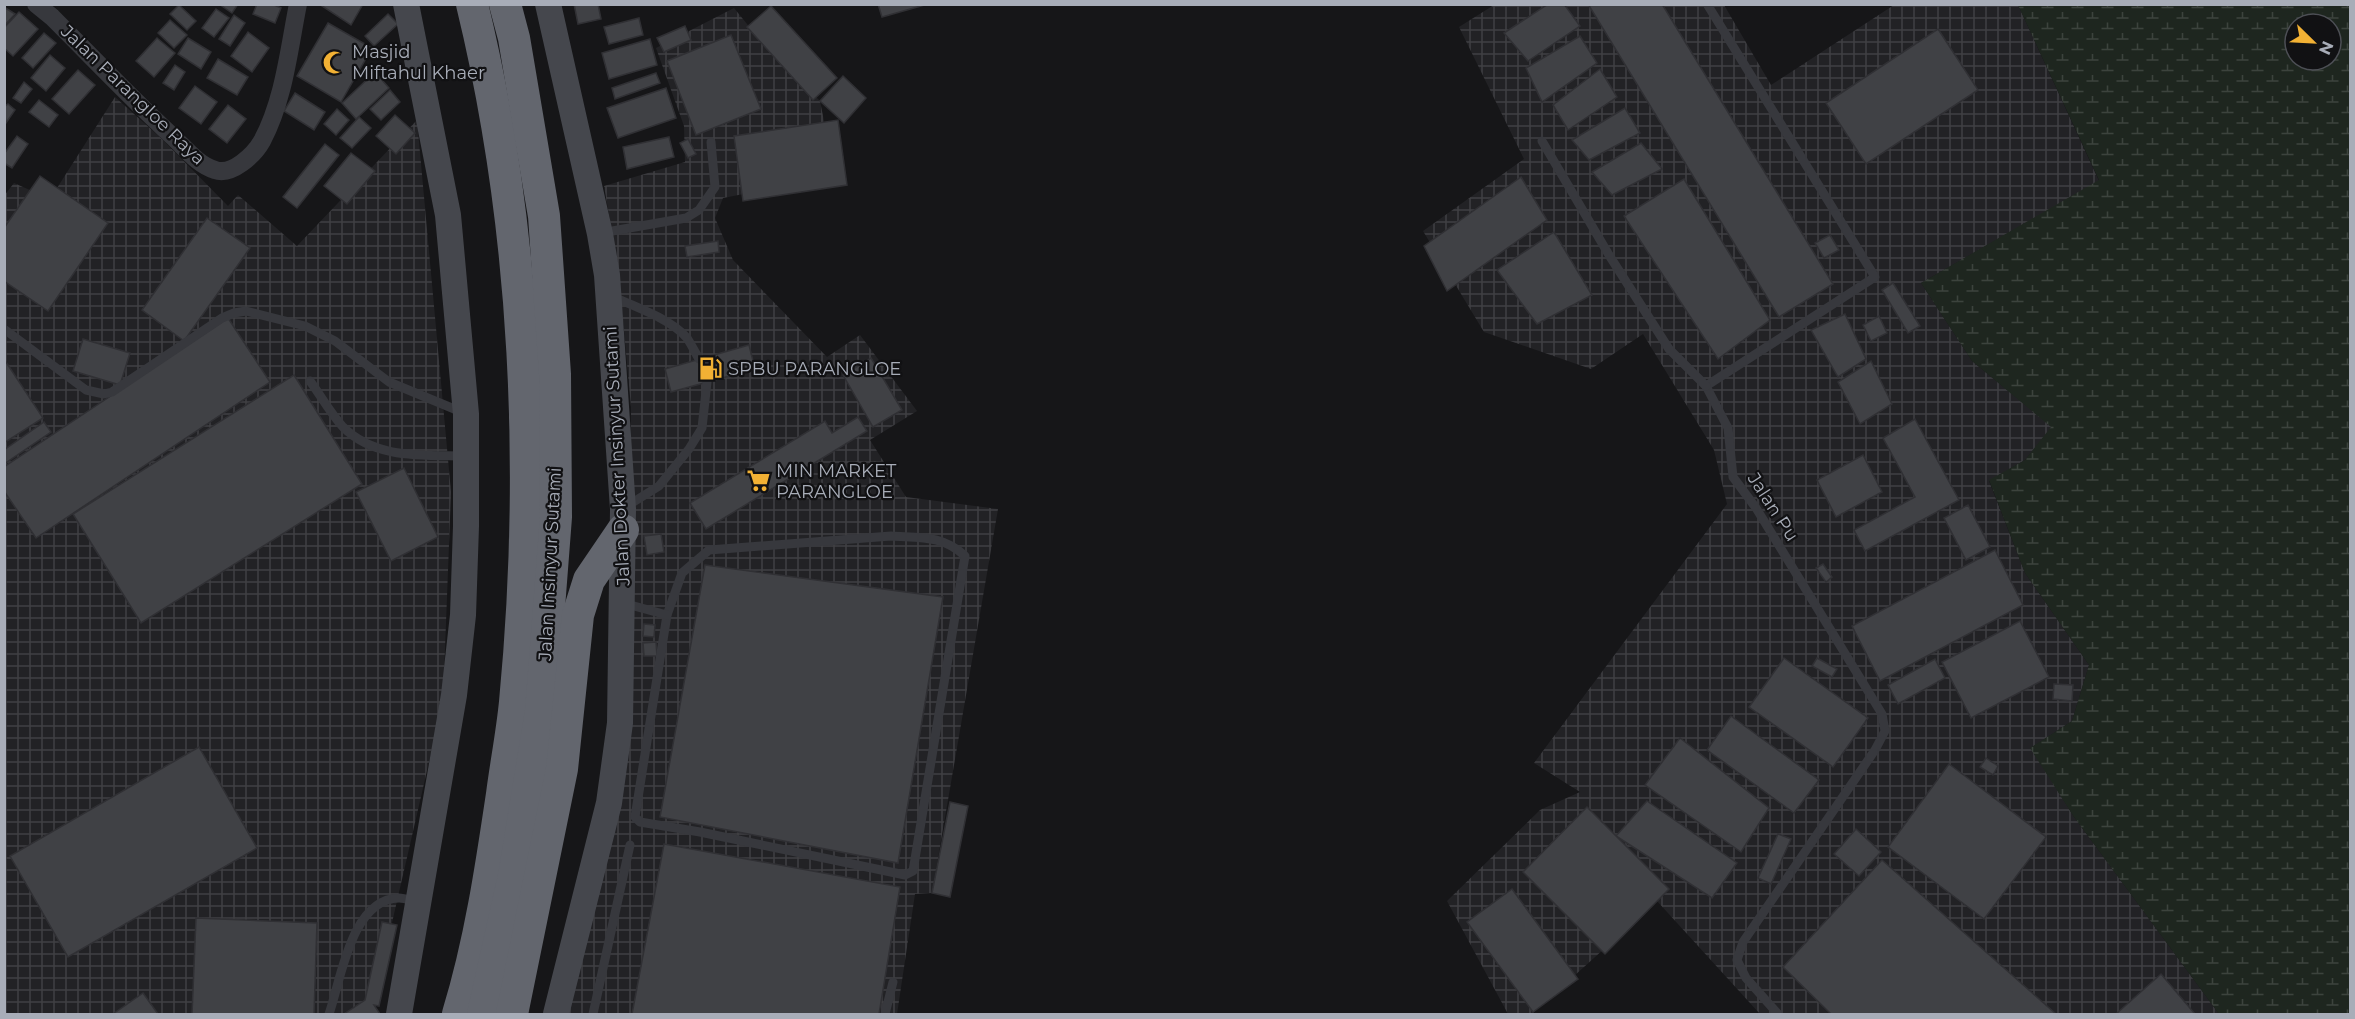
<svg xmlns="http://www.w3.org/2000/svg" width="2355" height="1019" font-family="Montserrat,sans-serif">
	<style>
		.industrial { fill: url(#industrial-grid) }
		.wetland { fill: url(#wetland-marsh); fill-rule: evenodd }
		.building { fill: #404145; stroke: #303034; stroke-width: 1.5 }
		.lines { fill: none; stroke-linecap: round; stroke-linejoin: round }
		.lane { stroke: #37383d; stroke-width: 9 }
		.street { stroke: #37383d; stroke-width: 18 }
		.secondary { stroke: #45474d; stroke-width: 26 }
		.highway { stroke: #63666e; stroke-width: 32 }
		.labels { text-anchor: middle; stroke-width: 4.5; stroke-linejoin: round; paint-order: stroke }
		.poi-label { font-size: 18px; fill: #a8adb8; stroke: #111113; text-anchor: start }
		.street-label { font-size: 18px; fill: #a8adb8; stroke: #111113 }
	</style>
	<defs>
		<pattern id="industrial-grid" width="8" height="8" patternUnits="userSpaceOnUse" patternTransform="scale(1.5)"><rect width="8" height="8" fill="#222225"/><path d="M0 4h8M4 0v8" fill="none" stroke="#3f3f43"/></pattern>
		<pattern id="wetland-marsh" width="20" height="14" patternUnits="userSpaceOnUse" patternTransform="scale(1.5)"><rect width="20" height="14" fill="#1e261f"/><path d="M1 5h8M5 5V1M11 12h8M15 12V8" fill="none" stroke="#3c433d"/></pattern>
	</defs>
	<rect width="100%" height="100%" fill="#161618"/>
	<g class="industrial">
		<path d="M 1494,5 L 1724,5 L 1771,85 L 1894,5 L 2018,5 L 2099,181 L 1921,283 L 1972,361 L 2052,427 L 2025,460 L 1989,481 L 2025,573 L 2089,665 L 2072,721 L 2031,748 L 2074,817 L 2219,1014 L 1760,1014 L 1657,901 L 1532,1014 L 1508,1014 L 1447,901 L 1540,810 L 1580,792 L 1534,763 L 1727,504 L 1714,450 L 1643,334 L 1591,369 L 1484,332 L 1423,231 L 1524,159 L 1459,27 Z"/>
		<path d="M 734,8 L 764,45 L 820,101 L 835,176 L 723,198 L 715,218 L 733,260 L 827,357 L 860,335 L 917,411 L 870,440 L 906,497 L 998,509 L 932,893 L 915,894 L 897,1014 L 562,1014 L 630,722 L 631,407 L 618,266 L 604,186 L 685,162 L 684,126 L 656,48 Z"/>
		<path d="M 115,97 L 162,139 L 228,206 L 238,195 L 297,246 L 417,120 L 451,492 L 443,701 L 371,1014 L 5,1014 L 4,196 L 14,183 L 50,199 Z"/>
	</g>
	<path class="wetland" d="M 2018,5 L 2350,5 L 2350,1014 L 2219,1014 L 2074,817 L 2030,748 L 2072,721 L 2089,665 L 2025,573 L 1989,480 L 2025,460 L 2051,427 L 1972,361 L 1921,283 L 2099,180 ZM 2295,24 L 2331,24 L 2331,60 L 2295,60 Z"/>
	<g class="building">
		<path d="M 219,4 L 238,4 L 232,13 Z"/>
		<path d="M 257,4 L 272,4 L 281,8 L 275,23 L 253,14 Z"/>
		<path d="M 319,4 L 363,4 L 351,25 Z"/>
		<path d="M 574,4 L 598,4 L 601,19 L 578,24 Z"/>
		<path d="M 878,4 L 928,4 L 882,17 Z"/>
		<path d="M 1548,4 L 1564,4 L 1580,26 L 1528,61 L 1504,33 Z"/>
		<path d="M 1588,4 L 1662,4 L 1833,284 L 1779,317 Z"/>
		<path d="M 179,5 L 196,21 L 187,30 L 170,14 Z"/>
		<path d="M 771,6 L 837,78 L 813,100 L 747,27 Z"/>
		<path d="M 4,7 L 15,14 L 4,26 Z"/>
		<path d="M 216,9 L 229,18 L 214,37 L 202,28 Z"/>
		<path d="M 19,12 L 38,29 L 13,56 L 4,48 L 4,28 Z"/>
		<path d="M 388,14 L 398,24 L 374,46 L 365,36 Z"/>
		<path d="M 234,15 L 245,23 L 230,46 L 219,39 Z"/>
		<path d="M 639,18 L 643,35 L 609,44 L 604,27 Z"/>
		<path d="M 170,20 L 187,35 L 174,48 L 158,33 Z"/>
		<path d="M 328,23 L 372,48 L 341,102 L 297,76 Z"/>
		<path d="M 685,26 L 691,40 L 664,52 L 657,38 Z"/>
		<path d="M 1938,29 L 1978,90 L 1866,164 L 1826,103 Z"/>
		<path d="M 248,32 L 269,48 L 252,72 L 231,56 Z"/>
		<path d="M 44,33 L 56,43 L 33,68 L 22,58 Z"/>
		<path d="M 731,35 L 761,109 L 696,135 L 667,61 Z"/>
		<path d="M 1580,36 L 1597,63 L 1542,102 L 1526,68 Z"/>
		<path d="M 157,38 L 175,53 L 154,77 L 136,61 Z"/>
		<path d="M 188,38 L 211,52 L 201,69 L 178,54 Z"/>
		<path d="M 650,39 L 657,65 L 609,79 L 602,53 Z"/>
		<path d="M 50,55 L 65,68 L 46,91 L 31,78 Z"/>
		<path d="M 218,59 L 248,77 L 237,95 L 207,78 Z"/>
		<path d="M 175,65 L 185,72 L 174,90 L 163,83 Z"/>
		<path d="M 1600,69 L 1617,97 L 1568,130 L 1553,105 Z"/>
		<path d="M 78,70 L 95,85 L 69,114 L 52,99 Z"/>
		<path d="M 375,72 L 389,88 L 356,119 L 342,103 Z"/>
		<path d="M 656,73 L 660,83 L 615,99 L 612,88 Z"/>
		<path d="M 843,76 L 866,98 L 844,123 L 820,101 Z"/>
		<path d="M 24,82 L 32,89 L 21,103 L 13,98 Z"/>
		<path d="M 195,86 L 217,102 L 201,124 L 179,108 Z"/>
		<path d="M 666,88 L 676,118 L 618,138 L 607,108 Z"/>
		<path d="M 390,90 L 400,102 L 381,120 L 370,109 Z"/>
		<path d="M 295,93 L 325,112 L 314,130 L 284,111 Z"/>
		<path d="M 39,100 L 58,115 L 49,127 L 29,112 Z"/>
		<path d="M 8,104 L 15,110 L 6,123 L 4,107 Z"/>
		<path d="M 228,105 L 246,119 L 227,143 L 209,129 Z"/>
		<path d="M 1625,108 L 1640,133 L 1589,160 L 1572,140 Z"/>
		<path d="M 337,109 L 349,120 L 336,135 L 324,124 Z"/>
		<path d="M 395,115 L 415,133 L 396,154 L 376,136 Z"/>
		<path d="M 359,117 L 371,128 L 352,148 L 340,138 Z"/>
		<path d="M 838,120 L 847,185 L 743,201 L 734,136 Z"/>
		<path d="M 17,136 L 28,144 L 12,168 L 4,163 L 4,154 Z"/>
		<path d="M 669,137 L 674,157 L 627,169 L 623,147 Z"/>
		<path d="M 688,139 L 696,154 L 688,158 L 680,143 Z"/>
		<path d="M 1641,143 L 1662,169 L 1612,195 L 1592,172 Z"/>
		<path d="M 325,144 L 339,155 L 297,208 L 283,197 Z"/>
		<path d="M 351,153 L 375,171 L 347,204 L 324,186 Z"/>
		<path d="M 40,176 L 108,223 L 48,311 L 4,281 L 4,228 Z"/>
		<path d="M 1521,177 L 1547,220 L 1447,291 L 1424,246 Z"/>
		<path d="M 1684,179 L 1770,320 L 1718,359 L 1624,216 Z"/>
		<path d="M 207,218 L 250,248 L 184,341 L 142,310 Z"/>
		<path d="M 1554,232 L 1592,295 L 1537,324 L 1497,270 Z"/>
		<path d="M 1830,235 L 1839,250 L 1824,258 L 1815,243 Z"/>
		<path d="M 718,241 L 719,252 L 687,257 L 685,246 Z"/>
		<path d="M 1893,283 L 1920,326 L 1908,333 L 1882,290 Z"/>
		<path d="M 1845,314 L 1866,359 L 1838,377 L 1811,330 Z"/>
		<path d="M 1879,316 L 1887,333 L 1871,341 L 1863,325 Z"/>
		<path d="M 228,318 L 270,382 L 36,538 L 4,491 L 4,467 Z"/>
		<path d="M 83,339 L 130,353 L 120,385 L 73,371 Z"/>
		<path d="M 749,345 L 755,369 L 671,392 L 665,369 Z"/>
		<path d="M 871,358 L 902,410 L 873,427 L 843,375 Z"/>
		<path d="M 4,359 L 43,418 L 4,443 Z"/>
		<path d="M 1871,361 L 1892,404 L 1860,424 L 1838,382 Z"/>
		<path d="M 294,375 L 362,484 L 141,623 L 73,514 Z"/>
		<path d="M 858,417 L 867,431 L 706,529 L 690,503 L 825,421 L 832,433 Z"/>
		<path d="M 1915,419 L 1959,500 L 1865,551 L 1854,530 L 1915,497 L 1883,438 Z"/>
		<path d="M 44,422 L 51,432 L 4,464 L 4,450 Z"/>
		<path d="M 1863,455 L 1882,492 L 1836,517 L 1817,480 Z"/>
		<path d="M 404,468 L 438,537 L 391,561 L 356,492 Z"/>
		<path d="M 1968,505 L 1990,547 L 1966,560 L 1944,518 Z"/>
		<path d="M 661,534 L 664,552 L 647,555 L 644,536 Z"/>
		<path d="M 1995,550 L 2023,605 L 1880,681 L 1852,626 Z"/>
		<path d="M 1823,564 L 1832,577 L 1826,582 L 1816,568 Z"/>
		<path d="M 705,565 L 943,597 L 898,863 L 660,817 Z"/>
		<path d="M 2020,621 L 2049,677 L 1971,718 L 1942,662 Z"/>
		<path d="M 644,624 L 655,625 L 654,637 L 643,636 Z"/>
		<path d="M 656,642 L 657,656 L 644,656 L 643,643 Z"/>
		<path d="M 1784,658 L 1868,718 L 1833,767 L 1749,707 Z"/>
		<path d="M 1817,658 L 1837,669 L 1832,677 L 1812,666 Z"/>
		<path d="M 1935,659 L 1945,678 L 1898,704 L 1888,685 Z"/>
		<path d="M 2054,684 L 2073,685 L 2072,701 L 2053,699 Z"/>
		<path d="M 1731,716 L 1819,780 L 1794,813 L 1707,750 Z"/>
		<path d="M 1680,738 L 1769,808 L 1741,852 L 1645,785 Z"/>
		<path d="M 199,747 L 257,848 L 68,957 L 10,856 Z"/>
		<path d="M 1986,758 L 1998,766 L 1993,775 L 1980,767 Z"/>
		<path d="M 1949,764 L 2046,837 L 1984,919 L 1888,847 Z"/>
		<path d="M 1647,801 L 1737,863 L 1712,898 L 1616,836 Z"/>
		<path d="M 950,802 L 968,806 L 950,897 L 932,893 Z"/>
		<path d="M 1587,807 L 1669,889 L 1605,954 L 1523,872 Z"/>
		<path d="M 1856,829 L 1881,852 L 1859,876 L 1834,854 Z"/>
		<path d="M 1778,834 L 1791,839 L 1771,884 L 1758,878 Z"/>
		<path d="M 664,844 L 900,887 L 879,1014 L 632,1014 Z"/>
		<path d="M 1882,860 L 2056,1014 L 1831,1014 L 1783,967 Z"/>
		<path d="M 1512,889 L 1578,979 L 1533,1012 L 1467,922 Z"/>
		<path d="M 196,918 L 317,923 L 314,1014 L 192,1014 Z"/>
		<path d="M 382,922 L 397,925 L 379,1006 L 374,1005 L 380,1014 L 344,1014 L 365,1000 Z"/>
		<path d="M 2161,974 L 2195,1014 L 2116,1014 Z"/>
		<path d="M 143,993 L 158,1014 L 113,1014 Z"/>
	</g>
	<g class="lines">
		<g class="lane">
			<path d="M 1707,4 L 1875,277 L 1706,386 L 1728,428 L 1733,477 L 1756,508 L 1882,714 L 1885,731 L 1875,750 L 1743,942 L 1737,960 L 1746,978 L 1778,1014"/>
			<path d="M 1542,141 L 1609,255 L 1669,349 L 1706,386"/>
			<path d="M 601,233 L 686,218 L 699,210 L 715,187 L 711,142"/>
			<path d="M 611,296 C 634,306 671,319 687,338 C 691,344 695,352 699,359"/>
			<path d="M 4,329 L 86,390 L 104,394 L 112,392 L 222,318 L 234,313 L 246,311 L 305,326 L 335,341 L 389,382 L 464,413"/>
			<path d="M 310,381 C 321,396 331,414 343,427 C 375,459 422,455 464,456"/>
			<path d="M 627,506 L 659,486 L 689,449 L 702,428 L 707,382"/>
			<path d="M 891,536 C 920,538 943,535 965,556 L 913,871 L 905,875 L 700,832 L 640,822 L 635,817 L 667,615 L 682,573 L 709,550 Z"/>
			<path d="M 623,603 L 667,615"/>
			<path d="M 329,1014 C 341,980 351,899 399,898 C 405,898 412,901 417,902"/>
			<path d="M 593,1014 L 630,845"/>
			<path d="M 885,1014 L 893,982"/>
		</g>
		<path class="street" d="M 36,4 L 52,17 C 92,57 131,98 172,136 C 185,148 198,165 215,170 C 232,176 254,155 262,141 C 284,100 289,49 298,4"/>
		<g class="secondary">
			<path d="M 548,4 L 600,234 L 607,275 L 623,509 L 620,723 L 609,803 L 556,1014"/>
			<path d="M 399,1014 L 454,695 L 463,615 L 466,526 L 466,414 L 448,215 L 406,4"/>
		</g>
		<g class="highway">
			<path d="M 458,1014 C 480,942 491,868 502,794 C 506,763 512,733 515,702 C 537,472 527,230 472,4"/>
			<path d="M 483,1014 L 514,876 L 541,711 L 556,517 L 555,374 L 544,216 L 514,38 L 505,4"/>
			<path d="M 512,1014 L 562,769 L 578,615 L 589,580 L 623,530"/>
		</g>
	</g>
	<defs>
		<symbol id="mosque-bare" viewBox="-9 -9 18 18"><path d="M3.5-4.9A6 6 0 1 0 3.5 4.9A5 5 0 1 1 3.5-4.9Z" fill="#f2b134" stroke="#111113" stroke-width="2.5" paint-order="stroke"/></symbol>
		<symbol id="fuel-bare" viewBox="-9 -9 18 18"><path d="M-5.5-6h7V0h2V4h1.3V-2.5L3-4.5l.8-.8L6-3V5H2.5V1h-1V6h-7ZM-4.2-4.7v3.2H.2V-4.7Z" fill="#f2b134" stroke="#111113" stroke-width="2.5" paint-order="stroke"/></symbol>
		<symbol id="supermarket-bare" viewBox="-9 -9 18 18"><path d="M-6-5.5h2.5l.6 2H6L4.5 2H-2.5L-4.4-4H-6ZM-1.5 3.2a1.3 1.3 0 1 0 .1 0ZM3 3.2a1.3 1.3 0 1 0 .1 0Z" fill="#f2b134" stroke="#111113" stroke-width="2.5" paint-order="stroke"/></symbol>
	</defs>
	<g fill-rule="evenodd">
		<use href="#mosque-bare" x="318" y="46" width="33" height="33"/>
		<use href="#fuel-bare" x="694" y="352" width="33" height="33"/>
		<use href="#supermarket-bare" x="742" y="464" width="33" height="33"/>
	</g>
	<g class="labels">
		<g class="poi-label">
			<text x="352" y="58">Masjid<tspan x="352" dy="21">Miftahul Khaer</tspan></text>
			<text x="728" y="375">SPBU PARANGLOE</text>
			<text x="776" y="477">MIN MARKET<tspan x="776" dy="21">PARANGLOE</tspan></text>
		</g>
		<g class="street-label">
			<text transform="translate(133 95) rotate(44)" y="6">Jalan Parangloe Raya</text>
			<text transform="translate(617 456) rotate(-93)" y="6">Jalan Dokter Insinyur Sutami</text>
			<text transform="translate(1773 507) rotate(57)" y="6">Jalan Pu</text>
			<text transform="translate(550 564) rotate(-87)" y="6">Jalan Insinyur Sutami</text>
		</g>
	</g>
	<rect width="2355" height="1019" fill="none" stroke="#a8adb8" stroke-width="12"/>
	<g transform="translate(2313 42) rotate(114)"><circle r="28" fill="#111113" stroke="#4d4f55" stroke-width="1.5"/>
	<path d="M0-4.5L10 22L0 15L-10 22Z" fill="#f2b134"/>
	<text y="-9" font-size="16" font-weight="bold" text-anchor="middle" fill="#a8adb8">N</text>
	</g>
</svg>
